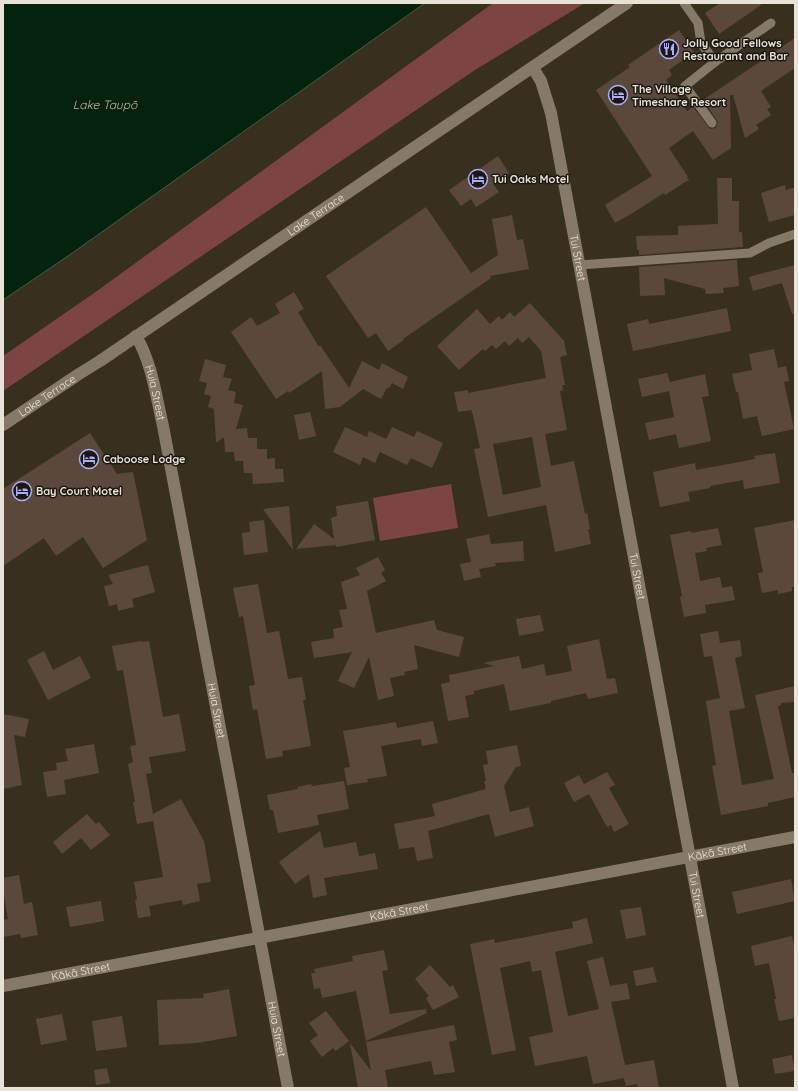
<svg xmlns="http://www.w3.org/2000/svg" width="798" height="1091" font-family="Quicksand,sans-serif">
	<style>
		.green { fill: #7d4445 }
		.water { fill: #04230d; stroke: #485c4a }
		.building { fill: #5b483d; fill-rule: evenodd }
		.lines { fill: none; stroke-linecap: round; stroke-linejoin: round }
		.lane { stroke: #857a67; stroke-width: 9 }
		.street { stroke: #857a67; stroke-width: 12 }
		.secondary { stroke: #857a67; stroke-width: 12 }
		.labels { text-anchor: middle; stroke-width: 3; stroke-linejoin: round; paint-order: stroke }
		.poi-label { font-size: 11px; font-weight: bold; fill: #e8e2d7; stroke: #1c1810; text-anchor: start }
		.street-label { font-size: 11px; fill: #e8e2d7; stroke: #1c1810 }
		.water-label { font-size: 12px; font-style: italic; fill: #81d492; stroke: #1c1810 }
	</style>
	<rect width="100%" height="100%" fill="#38301e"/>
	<g class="green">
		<path d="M 493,3 L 585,3 L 475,70 L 3,391 L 3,356 L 97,291 Z"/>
		<path d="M 451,484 L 458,528 L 380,541 L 373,498 Z"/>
	</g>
	<path class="water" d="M 3,3 L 425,3 L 68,256 L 3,300 Z"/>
	<g class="building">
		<path d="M 720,3 L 764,3 L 719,34 L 705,13 Z"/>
		<path d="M 679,30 L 694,52 L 669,70 L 672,75 L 666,80 L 687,111 L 693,107 L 710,129 L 716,128 L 718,122 L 703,100 L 795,38 L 795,68 L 761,91 L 771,107 L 767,109 L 771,115 L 756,125 L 759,129 L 745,138 L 733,95 L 730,95 L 731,148 L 713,160 L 693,131 L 669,148 L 688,177 L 686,179 L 690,179 L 665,195 L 664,193 L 631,214 L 615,223 L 605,205 L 652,176 L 596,90 L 630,67 L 628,65 Z"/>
		<path d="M 498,156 L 509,173 L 493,184 L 499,192 L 476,207 L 471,199 L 461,206 L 449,190 Z"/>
		<path d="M 717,178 L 732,178 L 732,201 L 739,201 L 739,232 L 742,232 L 743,247 L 639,255 L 639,250 L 637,250 L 636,236 L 678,235 L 678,226 L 718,224 Z"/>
		<path d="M 785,185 L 786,190 L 795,187 L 795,215 L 769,222 L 761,193 Z"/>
		<path d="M 426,207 L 471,273 L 498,255 L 492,219 L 512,215 L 517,240 L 523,239 L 529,269 L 490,276 L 491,278 L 403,339 L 404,340 L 388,351 L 376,333 L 368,338 L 326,276 Z"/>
		<path d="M 737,260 L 739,286 L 723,288 L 724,293 L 706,294 L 705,289 L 664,278 L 665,295 L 640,296 L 639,267 Z"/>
		<path d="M 795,265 L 795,314 L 792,314 L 782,283 L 753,291 L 749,277 Z"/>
		<path d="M 294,292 L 304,309 L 298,312 L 319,347 L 320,345 L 349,388 L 362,361 L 379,370 L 382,363 L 408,377 L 403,389 L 392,383 L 389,388 L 387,388 L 381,399 L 363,389 L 340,407 L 325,409 L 322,371 L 289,393 L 288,391 L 276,399 L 231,332 L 251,317 L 257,326 L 280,313 L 275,304 Z"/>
		<path d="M 530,303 L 564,341 L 567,355 L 560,357 L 565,385 L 562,385 L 563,390 L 560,391 L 567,430 L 545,434 L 551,466 L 574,461 L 585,514 L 587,513 L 590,529 L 588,529 L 591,544 L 555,552 L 546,505 L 488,517 L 474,449 L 480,448 L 473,415 L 471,410 L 458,412 L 454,392 L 468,390 L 468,393 L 546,378 L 541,351 L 529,337 L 522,343 L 518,338 L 509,346 L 505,341 L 496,349 L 492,345 L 485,351 L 483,349 L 459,370 L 437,346 L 477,309 L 490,324 L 499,316 L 502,320 L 510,312 L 514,317 ZM 532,437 L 541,487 L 503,495 L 493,444 Z"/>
		<path d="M 727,308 L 731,331 L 633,351 L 627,324 L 648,319 L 649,324 Z"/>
		<path d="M 774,349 L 778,368 L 786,366 L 789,381 L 784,382 L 794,429 L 762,436 L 757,416 L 743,419 L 738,392 L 736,392 L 732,374 L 752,370 L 749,354 Z"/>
		<path d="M 205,359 L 226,365 L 223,377 L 232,379 L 228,390 L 236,392 L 234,403 L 243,405 L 236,429 L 247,428 L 248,438 L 257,438 L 257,449 L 267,449 L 267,459 L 275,458 L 275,469 L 283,469 L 284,482 L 253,484 L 252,473 L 244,473 L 243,461 L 235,461 L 234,452 L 225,452 L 224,437 L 216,443 L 214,409 L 208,407 L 211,396 L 204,394 L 207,383 L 199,381 Z"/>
		<path d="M 667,373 L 670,382 L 705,374 L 709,396 L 702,397 L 711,441 L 679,448 L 676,434 L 649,440 L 645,423 L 674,417 L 669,391 L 642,397 L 638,379 Z"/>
		<path d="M 310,412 L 316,436 L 299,440 L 294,415 Z"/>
		<path d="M 345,427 L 367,437 L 369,431 L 386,439 L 392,427 L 414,437 L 417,431 L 443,443 L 432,468 L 411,458 L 407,465 L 380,452 L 375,463 L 363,457 L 360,465 L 333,452 Z"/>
		<path d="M 90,433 L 117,474 L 133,472 L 147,540 L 103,568 L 83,537 L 56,556 L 44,538 L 3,566 L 3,489 Z"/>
		<path d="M 775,453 L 780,483 L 744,489 L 743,480 L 710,486 L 710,488 L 688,492 L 690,501 L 660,507 L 653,472 L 695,463 L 696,470 L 755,459 L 754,456 Z"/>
		<path d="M 368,501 L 375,540 L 336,547 L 336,545 L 296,549 L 314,524 L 334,539 L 331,518 L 337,516 L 336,506 Z"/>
		<path d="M 289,506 L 293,550 L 263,509 Z"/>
		<path d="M 264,520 L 268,552 L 244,555 L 242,533 L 250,532 L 249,522 Z"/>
		<path d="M 795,520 L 795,587 L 792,587 L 792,591 L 778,594 L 778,590 L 762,593 L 758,573 L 763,572 L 754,528 Z"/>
		<path d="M 718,528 L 722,545 L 706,548 L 707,551 L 695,553 L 700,581 L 720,577 L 722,588 L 732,586 L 735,600 L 705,605 L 706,613 L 684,617 L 680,597 L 682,596 L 670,535 L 691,531 L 691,533 Z"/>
		<path d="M 489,534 L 491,544 L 523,541 L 524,561 L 495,563 L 496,566 L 479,569 L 481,577 L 464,581 L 460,564 L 471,562 L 466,539 Z"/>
		<path d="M 378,557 L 385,570 L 381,573 L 386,581 L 367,591 L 376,633 L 434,620 L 437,630 L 464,637 L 459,657 L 414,645 L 418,669 L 404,672 L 405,675 L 390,678 L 394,696 L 378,700 L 369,657 L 354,688 L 338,681 L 352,652 L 314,658 L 311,642 L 334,638 L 333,629 L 343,627 L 339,610 L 347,609 L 341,582 L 360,575 L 356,568 Z"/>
		<path d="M 148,565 L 155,592 L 132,599 L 134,607 L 118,611 L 117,604 L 109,606 L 104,586 L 113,584 L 108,575 Z"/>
		<path d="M 258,584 L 267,633 L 279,631 L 288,679 L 302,677 L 306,700 L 303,700 L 311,746 L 282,751 L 283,756 L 266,759 L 257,709 L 253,710 L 249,686 L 255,685 L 243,616 L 239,617 L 233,588 Z"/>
		<path d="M 540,615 L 544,631 L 519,636 L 516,619 Z"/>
		<path d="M 718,631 L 720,643 L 740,640 L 742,656 L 735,658 L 745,708 L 729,711 L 742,785 L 774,779 L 755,695 L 795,686 L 795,702 L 781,703 L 781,705 L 778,706 L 792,773 L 795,773 L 795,797 L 768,803 L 768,806 L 721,815 L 712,766 L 716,765 L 706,701 L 720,698 L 712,656 L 704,657 L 700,634 Z"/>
		<path d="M 599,639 L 607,679 L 615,678 L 618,693 L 588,699 L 586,693 L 551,701 L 551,703 L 510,711 L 504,684 L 474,691 L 474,694 L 465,696 L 469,717 L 448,721 L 441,684 L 450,682 L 449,675 L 494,666 L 483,663 L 519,656 L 522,669 L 544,664 L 546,676 L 572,671 L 567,646 Z"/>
		<path d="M 142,641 L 142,642 L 149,641 L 163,717 L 179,714 L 186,751 L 149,757 L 152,773 L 146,774 L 153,814 L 181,799 L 204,841 L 211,882 L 197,884 L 200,901 L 183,905 L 182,900 L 149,906 L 151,916 L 138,918 L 135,900 L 137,899 L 134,882 L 163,877 L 153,821 L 137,824 L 133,802 L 135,802 L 128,764 L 133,762 L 130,746 L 136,745 L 123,670 L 117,671 L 112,646 Z"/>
		<path d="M 44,651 L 53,670 L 80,656 L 91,678 L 48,700 L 27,660 Z"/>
		<path d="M 3,714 L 29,719 L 25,737 L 14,735 L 22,785 L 3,789 Z"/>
		<path d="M 433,721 L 438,743 L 422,746 L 421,739 L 381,746 L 387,776 L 367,779 L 368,782 L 347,785 L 344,768 L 350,767 L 343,731 L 396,722 L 397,728 Z"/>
		<path d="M 94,744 L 99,773 L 64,780 L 66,794 L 47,797 L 43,772 L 57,770 L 56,763 L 68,761 L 65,749 Z"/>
		<path d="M 517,745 L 521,766 L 516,767 L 504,786 L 510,812 L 529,807 L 534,826 L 495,837 L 489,814 L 428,831 L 433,858 L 417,861 L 414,847 L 399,849 L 394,824 L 435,816 L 432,804 L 486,789 L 484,781 L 486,781 L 483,765 L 488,764 L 486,751 Z"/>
		<path d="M 607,772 L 615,785 L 609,788 L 629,824 L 614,832 L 611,825 L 607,827 L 589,794 L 574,802 L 564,783 L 579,775 L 584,784 Z"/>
		<path d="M 344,781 L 349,809 L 317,815 L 319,825 L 278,833 L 273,810 L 270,810 L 267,795 L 298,789 L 297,787 L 311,784 L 312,786 Z"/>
		<path d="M 87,814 L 96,824 L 99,822 L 110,835 L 91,850 L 81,838 L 62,854 L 53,842 Z"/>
		<path d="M 320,831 L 324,848 L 356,842 L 359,856 L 375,853 L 378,869 L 324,878 L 327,895 L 313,898 L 309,874 L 295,884 L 279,862 Z"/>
		<path d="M 19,875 L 24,904 L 32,902 L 38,935 L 21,938 L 20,934 L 3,937 L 3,920 L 8,919 L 3,889 L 3,878 Z"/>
		<path d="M 791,879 L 795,901 L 737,914 L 732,892 Z"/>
		<path d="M 101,901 L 104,921 L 70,927 L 66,907 Z"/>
		<path d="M 641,907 L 646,935 L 626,939 L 620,910 Z"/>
		<path d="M 587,918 L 593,943 L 555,952 L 568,1016 L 599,1009 L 587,961 L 603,957 L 610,986 L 627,983 L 630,999 L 611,1002 L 625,1065 L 654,1060 L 659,1088 L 638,1088 L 637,1084 L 626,1086 L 624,1078 L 593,1084 L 587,1056 L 535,1066 L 529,1037 L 553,1032 L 541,970 L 532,972 L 530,961 L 500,968 L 516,1050 L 492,1055 L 470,944 L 494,939 L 495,943 L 573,928 L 572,922 Z"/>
		<path d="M 792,936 L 795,950 L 795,1018 L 779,1021 L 774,999 L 776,999 L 769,963 L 755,966 L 751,946 Z"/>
		<path d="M 384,950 L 388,970 L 382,971 L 390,1014 L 426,1009 L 427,1013 L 366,1041 L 356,991 L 322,998 L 320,988 L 314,989 L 311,973 L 315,973 L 314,969 L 353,961 L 352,956 Z"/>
		<path d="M 430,965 L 450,987 L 453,985 L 459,997 L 433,1010 L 426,998 L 429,996 L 415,979 Z"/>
		<path d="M 653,967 L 657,982 L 636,986 L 633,971 Z"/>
		<path d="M 229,989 L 237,1036 L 197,1043 L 159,1045 L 157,1000 L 204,998 L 203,994 Z"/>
		<path d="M 326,1011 L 349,1041 L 336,1051 L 333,1048 L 322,1057 L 310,1041 L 318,1035 L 309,1023 Z"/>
		<path d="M 62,1014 L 67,1040 L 41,1045 L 36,1019 Z"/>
		<path d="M 122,1016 L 127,1047 L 96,1051 L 92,1021 Z"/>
		<path d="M 454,1025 L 457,1040 L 449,1042 L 455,1072 L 434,1075 L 431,1061 L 385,1070 L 388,1088 L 358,1088 L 350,1043 L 371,1071 L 366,1042 Z"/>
		<path d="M 792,1055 L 795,1071 L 775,1074 L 772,1059 Z"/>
		<path d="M 107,1068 L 110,1083 L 96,1085 L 94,1070 Z"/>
	</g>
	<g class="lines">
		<g class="lane">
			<path d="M 684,3 L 698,23 L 701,43 L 715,62 L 685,86 L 712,123"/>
			<path d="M 715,62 L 771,23"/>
			<path d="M 579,265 L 750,253 L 769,243 L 795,234"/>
		</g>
		<g class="street">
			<path id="s1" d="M 533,68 L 541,81 L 551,113 L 733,1088"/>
			<path id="s2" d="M 136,336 C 152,363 156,396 163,426 L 288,1088"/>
			<path id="s3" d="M 3,986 L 795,837"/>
		</g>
		<path class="secondary" id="s4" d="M 3,425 L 79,374 L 100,361 C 275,241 452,123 627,3"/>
	</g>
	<defs>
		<symbol id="restaurant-ring" viewBox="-11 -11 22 22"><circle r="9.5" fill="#1c1810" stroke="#abaffb" stroke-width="1.5"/><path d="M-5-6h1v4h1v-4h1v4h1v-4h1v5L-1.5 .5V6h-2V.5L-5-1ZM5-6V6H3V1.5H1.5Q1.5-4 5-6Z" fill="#abaffb"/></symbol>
		<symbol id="hotel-ring" viewBox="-11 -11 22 22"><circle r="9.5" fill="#1c1810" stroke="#abaffb" stroke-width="1.5"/><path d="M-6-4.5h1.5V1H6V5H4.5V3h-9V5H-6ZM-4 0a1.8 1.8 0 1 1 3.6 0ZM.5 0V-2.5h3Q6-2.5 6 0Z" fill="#abaffb"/></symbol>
	</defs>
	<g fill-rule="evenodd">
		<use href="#restaurant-ring" x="658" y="38" width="22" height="22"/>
		<use href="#hotel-ring" x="607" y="84" width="22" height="22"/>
		<use href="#hotel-ring" x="467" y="168" width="22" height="22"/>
		<use href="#hotel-ring" x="78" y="448" width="22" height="22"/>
		<use href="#hotel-ring" x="11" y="480" width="22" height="22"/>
	</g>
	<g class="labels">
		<g class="poi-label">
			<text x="683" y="47">Jolly Good Fellows<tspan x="683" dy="13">Restaurant and Bar</tspan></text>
			<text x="632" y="93">The Village<tspan x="632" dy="13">Timeshare Resort</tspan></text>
			<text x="492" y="183">Tui Oaks Motel</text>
			<text x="103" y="463">Caboose Lodge</text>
			<text x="36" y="495">Bay Court Motel</text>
		</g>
		<g class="street-label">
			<text dy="4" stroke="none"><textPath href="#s4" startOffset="377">Lake Terrace</textPath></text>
			<text dy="4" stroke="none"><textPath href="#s1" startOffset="196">Tui Street</textPath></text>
			<text dy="4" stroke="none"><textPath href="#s2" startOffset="60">Huia Street</textPath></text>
			<text dy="4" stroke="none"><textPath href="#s4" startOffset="53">Lake Terrace</textPath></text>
			<text dy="4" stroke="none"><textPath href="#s1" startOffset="520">Tui Street</textPath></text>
			<text dy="4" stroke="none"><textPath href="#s2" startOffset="384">Huia Street</textPath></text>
			<text dy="4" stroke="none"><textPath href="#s3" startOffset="727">Kākā Street</textPath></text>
			<text dy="4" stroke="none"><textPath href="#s1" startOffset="844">Tui Street</textPath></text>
			<text dy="4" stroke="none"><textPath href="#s3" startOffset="403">Kākā Street</textPath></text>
			<text dy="4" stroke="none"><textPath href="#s3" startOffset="79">Kākā Street</textPath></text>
			<text dy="4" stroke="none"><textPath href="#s2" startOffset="708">Huia Street</textPath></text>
		</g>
		<g class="water-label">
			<text x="105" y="109">Lake Taupō</text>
		</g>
	</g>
	<rect width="798" height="1091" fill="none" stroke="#e8e2d7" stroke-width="8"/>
</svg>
